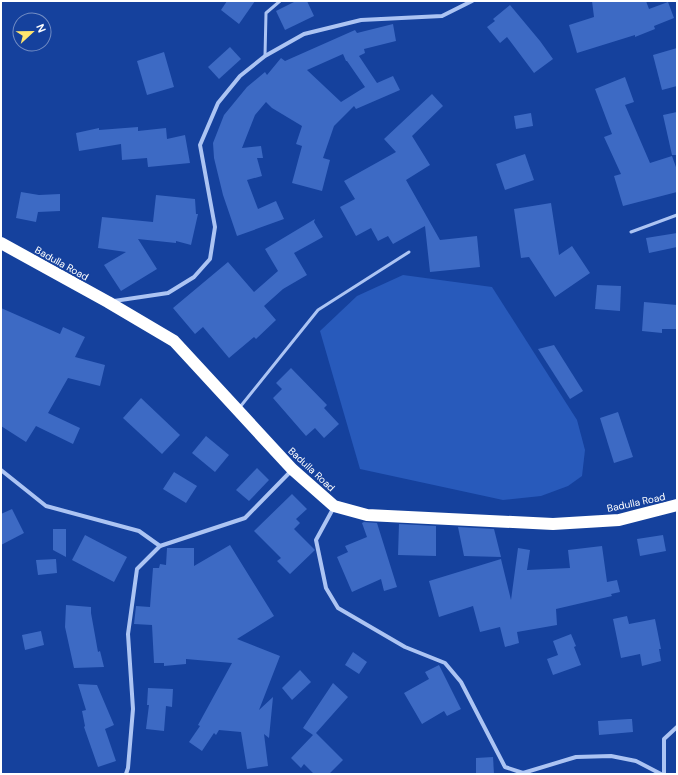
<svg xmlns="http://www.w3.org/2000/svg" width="678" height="775" font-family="'DM Sans',sans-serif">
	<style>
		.green { fill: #285abb }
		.building { fill: #3d6ac4; fill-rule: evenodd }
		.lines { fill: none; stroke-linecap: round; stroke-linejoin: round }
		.lane { stroke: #acc4f3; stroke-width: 3 }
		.street { stroke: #acc4f3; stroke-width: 4 }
		.highway { stroke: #fff; stroke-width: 12 }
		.labels { text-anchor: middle; stroke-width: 3.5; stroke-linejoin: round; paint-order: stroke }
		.street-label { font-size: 10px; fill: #fff; stroke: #15419d }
	</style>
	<rect width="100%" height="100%" fill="#15419d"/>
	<path class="green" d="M 403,275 L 492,287 L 577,420 L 585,450 L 582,476 L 568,486 L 541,496 L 503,500 L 360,469 L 320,331 L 357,296 Z"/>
	<g class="building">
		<path d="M 227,1 L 255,1 L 239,24 L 221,10 Z"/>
		<path d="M 296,1 L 307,1 L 314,16 L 285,30 L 276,11 Z"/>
		<path d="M 592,1 L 646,1 L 649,9 L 668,2 L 674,18 L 654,26 L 655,29 L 635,37 L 635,35 L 577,53 L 569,25 L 594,17 Z"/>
		<path d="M 510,5 L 540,41 L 553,59 L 534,73 L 507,37 L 500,43 L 487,27 L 495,21 L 493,19 Z"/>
		<path d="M 393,24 L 396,41 L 364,49 L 365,53 L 359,56 L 377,83 L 393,76 L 400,90 L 356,109 L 354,106 L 334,126 L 323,158 L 330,160 L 322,191 L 292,183 L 302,146 L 296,144 L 302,126 L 272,108 L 266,102 L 255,115 L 242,148 L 261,146 L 263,158 L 257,158 L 262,176 L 247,180 L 258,209 L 276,201 L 284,219 L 237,236 L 223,195 L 214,158 L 213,143 L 224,115 L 247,87 L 265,72 L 267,75 L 281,58 L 285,61 L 355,30 L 357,33 ZM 343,54 L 346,61 L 347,61 L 365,87 L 341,102 L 307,70 Z"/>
		<path d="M 230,47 L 241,59 L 219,79 L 208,67 Z"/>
		<path d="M 677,48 L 677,86 L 662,90 L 653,55 Z"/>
		<path d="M 164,52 L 174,87 L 147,95 L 137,61 Z"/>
		<path d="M 625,77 L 634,102 L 625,105 L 650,163 L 672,156 L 677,170 L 677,192 L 623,206 L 614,176 L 621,174 L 604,137 L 612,134 L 595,89 Z"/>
		<path d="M 432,94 L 443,106 L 412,136 L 430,165 L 406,180 L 440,240 L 477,236 L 480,267 L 430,272 L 425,226 L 393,244 L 388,236 L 378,241 L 371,228 L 356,236 L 340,207 L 355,199 L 344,181 L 396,152 L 384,139 Z"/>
		<path d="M 677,112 L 677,155 L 672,155 L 663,115 Z"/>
		<path d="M 531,113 L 533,126 L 516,129 L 514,116 Z"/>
		<path d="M 138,127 L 138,131 L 166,128 L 167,139 L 185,135 L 190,163 L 148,167 L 147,158 L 122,160 L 121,144 L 79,151 L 76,133 L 99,128 L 99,130 Z"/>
		<path d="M 525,154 L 534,180 L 505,190 L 496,164 Z"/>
		<path d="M 21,192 L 39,195 L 60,194 L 60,211 L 38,212 L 36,222 L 16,218 Z"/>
		<path d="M 156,195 L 195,199 L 196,214 L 198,214 L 191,245 L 176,241 L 176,243 L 138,239 L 157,269 L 121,291 L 104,265 L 126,252 L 98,248 L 102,217 L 153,222 Z"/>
		<path d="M 551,203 L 559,255 L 572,246 L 590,273 L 555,297 L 529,257 L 521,258 L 514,209 Z"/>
		<path d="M 315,219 L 314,222 L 323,237 L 294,253 L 307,275 L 283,289 L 264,306 L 276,320 L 256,339 L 254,337 L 229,358 L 203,327 L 195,334 L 173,308 L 228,262 L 254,292 L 278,271 L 265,249 Z"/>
		<path d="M 677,233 L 677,247 L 649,253 L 646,238 Z"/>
		<path d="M 597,285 L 621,286 L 620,311 L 595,309 Z"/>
		<path d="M 644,302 L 677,305 L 677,329 L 662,329 L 662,333 L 642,331 Z"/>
		<path d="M 1,308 L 60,334 L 63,327 L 85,337 L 75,357 L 105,365 L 100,386 L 68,378 L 48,413 L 80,428 L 73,444 L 36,426 L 26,442 L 1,426 Z"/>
		<path d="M 554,345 L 583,391 L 570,399 L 538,349 Z"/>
		<path d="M 291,368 L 327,405 L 324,408 L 339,424 L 324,438 L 315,428 L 306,436 L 273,398 L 282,389 L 276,383 Z"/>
		<path d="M 141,398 L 180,435 L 162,454 L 123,418 Z"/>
		<path d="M 618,412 L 633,457 L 614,463 L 600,418 Z"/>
		<path d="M 206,436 L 229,455 L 215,472 L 192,453 Z"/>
		<path d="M 257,468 L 269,480 L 249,501 L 236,490 Z"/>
		<path d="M 174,472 L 197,486 L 186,503 L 163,489 Z"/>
		<path d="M 292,494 L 307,509 L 296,519 L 300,523 L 294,529 L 315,550 L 290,574 L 277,561 L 281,558 L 254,531 Z"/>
		<path d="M 12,509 L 24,533 L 1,545 L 1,514 Z"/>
		<path d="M 364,522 L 377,523 L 397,587 L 384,591 L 381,579 L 352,592 L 337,557 L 348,552 L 345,546 L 367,537 L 362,523 Z"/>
		<path d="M 399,524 L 436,526 L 436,556 L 398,555 Z"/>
		<path d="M 458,527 L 494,529 L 501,557 L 464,556 Z"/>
		<path d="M 53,529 L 66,529 L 66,557 L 53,550 Z"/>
		<path d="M 85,535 L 127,557 L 114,582 L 72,560 Z"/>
		<path d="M 663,535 L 666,551 L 640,556 L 637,539 Z"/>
		<path d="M 230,545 L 274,616 L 237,639 L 280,656 L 259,710 L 273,697 L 269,738 L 264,734 L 268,766 L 247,769 L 241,732 L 219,730 L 216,735 L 214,733 L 202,751 L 189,742 L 200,726 L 198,725 L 232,663 L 186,659 L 186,664 L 164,666 L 164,663 L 154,663 L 152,625 L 134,624 L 136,606 L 150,607 L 153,568 L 159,568 L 160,564 L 166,565 L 167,548 L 194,548 L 194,566 Z"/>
		<path d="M 602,546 L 607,582 L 617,580 L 620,592 L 611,594 L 612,596 L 556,609 L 557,625 L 517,632 L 519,643 L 505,647 L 500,627 L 480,632 L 473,606 L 439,617 L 429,581 L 501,559 L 511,600 L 518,548 L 530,550 L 527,570 L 570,568 L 568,550 Z"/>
		<path d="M 56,559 L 57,573 L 38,575 L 36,560 Z"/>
		<path d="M 66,605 L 91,607 L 91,613 L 98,652 L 100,651 L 104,667 L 74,668 L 65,627 Z"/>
		<path d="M 627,616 L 629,624 L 655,619 L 661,649 L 659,649 L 661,661 L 642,666 L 640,654 L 621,658 L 613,619 Z"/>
		<path d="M 41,631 L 44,645 L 25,650 L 22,635 Z"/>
		<path d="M 571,634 L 576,646 L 574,647 L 581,665 L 553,675 L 547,659 L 558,655 L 553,641 Z"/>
		<path d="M 353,652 L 367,662 L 359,674 L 345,665 Z"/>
		<path d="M 439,665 L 461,709 L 447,716 L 444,711 L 422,724 L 404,693 L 429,679 L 425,672 Z"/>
		<path d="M 300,670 L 311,682 L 292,700 L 282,688 Z"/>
		<path d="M 333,683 L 348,697 L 316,733 L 343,760 L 329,774 L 314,774 L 304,764 L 301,768 L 291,758 L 313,735 L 303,728 Z"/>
		<path d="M 78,684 L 97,685 L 114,725 L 105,729 L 116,761 L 98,767 L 84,727 L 85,726 L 82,711 L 86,710 Z"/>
		<path d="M 148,688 L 173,689 L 172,707 L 166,706 L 164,731 L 146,729 L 149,705 L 147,705 Z"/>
		<path d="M 629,719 L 632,719 L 633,732 L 599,735 L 598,721 Z"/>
		<path d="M 493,757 L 494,774 L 476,774 L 476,758 Z"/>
	</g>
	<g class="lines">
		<g class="lane">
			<path d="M 265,56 L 266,13 L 280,1"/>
			<path d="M 631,232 L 677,215"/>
			<path d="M 240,407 L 318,310 L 409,252"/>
		</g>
		<g class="street">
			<path d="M 114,301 L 168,293 L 194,277 L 210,259 L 215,227 L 200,145 L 218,103 L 240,76 L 265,56 L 304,34 L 361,20 L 442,16 L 472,1"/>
			<path d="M 1,470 L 46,506 L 139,531 L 160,546"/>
			<path d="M 334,507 L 316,540 L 326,588 L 338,608 L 405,647 L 445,663 L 461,682 L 505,767 L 523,773 L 576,757 L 611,756 L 636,761 L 661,774"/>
			<path d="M 126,774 L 128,768 L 133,709 L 128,634 L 137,569 L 160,546 L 245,518 L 292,470"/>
			<path d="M 664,774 L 664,739 L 677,727"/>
		</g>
		<path class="highway" d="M 1,243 L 108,302 L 174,341 L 292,469 L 334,506 L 367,515 L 553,524 L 619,520 L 677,505"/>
	</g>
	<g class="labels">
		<g class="street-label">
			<text transform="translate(62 263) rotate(29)" y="4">Badulla Road</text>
			<text transform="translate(312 469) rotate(43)" y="4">Badulla Road</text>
			<text transform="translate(636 502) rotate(-12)" y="4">Badulla Road</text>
		</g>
	</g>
	<rect width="678" height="775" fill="none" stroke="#ffffff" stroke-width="4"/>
	<g transform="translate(32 32) rotate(68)"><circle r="19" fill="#15419d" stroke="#738dc4"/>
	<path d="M0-3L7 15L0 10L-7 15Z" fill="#ffe56e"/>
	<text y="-6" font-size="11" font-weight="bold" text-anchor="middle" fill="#ffffff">N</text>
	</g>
</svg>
